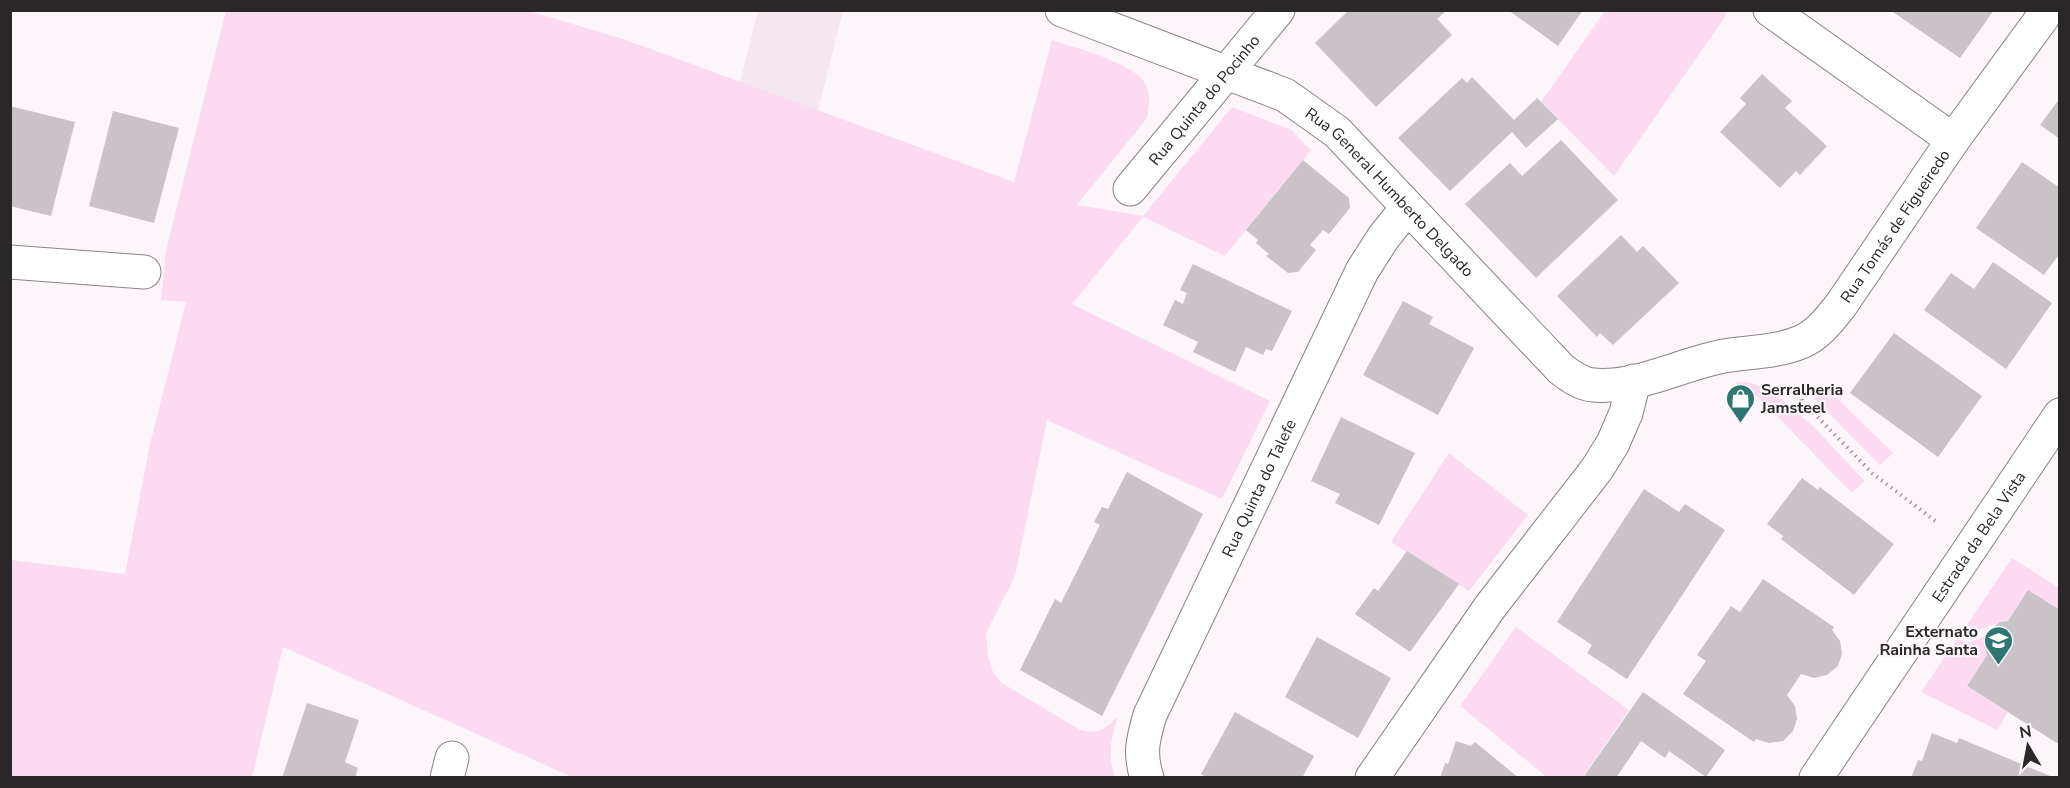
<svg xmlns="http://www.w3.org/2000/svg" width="2070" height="788" font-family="'Nunito Sans',sans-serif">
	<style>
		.built { fill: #f5e7f0 }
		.green { fill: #fcdbf1 }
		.building { fill: #c9c2c7 }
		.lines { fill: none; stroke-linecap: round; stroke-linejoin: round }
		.minor-casing { stroke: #898286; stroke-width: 35 }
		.path { stroke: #9f999d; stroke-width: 4; stroke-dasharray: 1.5 4.5; stroke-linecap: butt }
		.minor { stroke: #fff; stroke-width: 33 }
		.labels { text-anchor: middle; stroke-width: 4.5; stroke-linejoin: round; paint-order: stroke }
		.street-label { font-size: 16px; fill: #2a2729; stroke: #fcf5fa }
		.poi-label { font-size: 16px; font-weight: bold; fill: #2a2729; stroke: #fcf5fa; text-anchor: start }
	</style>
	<rect width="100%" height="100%" fill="#fcf5fa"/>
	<path class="built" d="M 758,11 L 843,11 L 818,111 L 740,82 Z"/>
	<g class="green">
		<path d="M 1722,10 L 1727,14 L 1614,176 L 1541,102 L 1605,11 Z"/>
		<path d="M 226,11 L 529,11 L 623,39 L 1014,182 L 1052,40 C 1075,48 1136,63 1146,85 C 1151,96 1149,106 1147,118 L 1077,205 L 1143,216 L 1232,107 L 1291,130 L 1311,150 L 1225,256 L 1143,217 L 1072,304 L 1270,401 L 1222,499 L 1047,420 L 1015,576 L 986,633 L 988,656 L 993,672 L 1002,683 L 1080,730 C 1099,735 1105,729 1118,716 C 1111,738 1107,755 1115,777 L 572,777 L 283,647 L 252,777 L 11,778 L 11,560 L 125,574 L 150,444 L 186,302 L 161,300 L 166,251 Z"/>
		<path d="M 1745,382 C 1783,386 1837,453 1865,481 L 1852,493 L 1760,399 L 1735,383 Z"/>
		<path d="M 1823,384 L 1893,453 L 1880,465 L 1811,395 Z"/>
		<path d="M 1449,453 L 1528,515 L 1469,591 L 1391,542 Z"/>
		<path d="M 2012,558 L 2059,588 L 2059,610 L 2028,590 L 2008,621 C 1992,623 1976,634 1962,632 Z"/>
		<path d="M 1516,627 L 1629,710 L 1585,774 L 1589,777 L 1548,778 L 1460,706 Z"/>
		<path d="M 1986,636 L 1984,643 L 1987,655 L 1967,686 L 2008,712 L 1997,730 L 1921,692 L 1957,639 C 1969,645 1975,640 1986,636 Z"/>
	</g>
	<g class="building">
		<path d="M 1349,10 L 1447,10 L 1437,19 L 1452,35 L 1376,107 L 1315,43 Z"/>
		<path d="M 1508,10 L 1583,10 L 1558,46 Z"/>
		<path d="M 1890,10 L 1994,10 L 1960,58 Z"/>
		<path d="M 1762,74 L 1792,101 L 1785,108 L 1827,146 L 1800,175 L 1796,171 L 1780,188 L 1720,132 L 1746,104 L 1740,98 Z"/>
		<path d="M 1472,77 L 1514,120 L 1537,98 L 1558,119 L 1526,148 L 1512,132 L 1450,191 L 1398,138 L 1462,78 L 1467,83 Z"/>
		<path d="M 2060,98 L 2060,139 L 2040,125 Z"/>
		<path d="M 10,106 L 75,122 L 51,216 L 10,206 Z"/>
		<path d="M 113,111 L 179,128 L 154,223 L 89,206 Z"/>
		<path d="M 1561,140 L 1618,200 L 1536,278 L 1465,204 L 1510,163 L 1522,176 Z"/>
		<path d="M 1303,160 L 1349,198 L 1350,208 L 1329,234 L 1323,230 L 1310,245 L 1316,250 L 1298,272 L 1288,273 L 1266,256 L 1269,254 L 1256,243 L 1258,240 L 1246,230 Z"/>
		<path d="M 2022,162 L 2060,188 L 2060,253 L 2044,275 L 1976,228 Z"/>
		<path d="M 1621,235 L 1637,252 L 1643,246 L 1679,283 L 1613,345 L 1600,333 L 1597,337 L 1557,296 Z"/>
		<path d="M 1993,262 L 2052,303 L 2006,369 L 1924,310 L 1951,273 L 1974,289 Z"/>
		<path d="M 1193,264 L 1292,311 L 1272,351 L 1266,349 L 1263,355 L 1246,347 L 1235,372 L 1193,352 L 1198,342 L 1163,325 L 1175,300 L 1183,304 L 1187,293 L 1180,290 Z"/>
		<path d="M 1403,301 L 1433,317 L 1429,324 L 1474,348 L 1438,415 L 1363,375 Z"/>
		<path d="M 1894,333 L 1982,396 L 1938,457 L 1850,393 Z"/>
		<path d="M 1341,417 L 1415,453 L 1379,525 L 1335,503 L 1340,494 L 1311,481 Z"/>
		<path d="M 1127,472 L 1203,514 L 1102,716 L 1020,670 L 1055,599 L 1061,603 L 1100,525 L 1094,522 L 1102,507 L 1108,509 Z"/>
		<path d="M 1802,478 L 1818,490 L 1820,487 L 1894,544 L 1854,595 L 1781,539 L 1783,536 L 1767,524 Z"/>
		<path d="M 1644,489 L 1679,512 L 1685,504 L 1725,530 L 1627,679 L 1587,653 L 1592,645 L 1557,622 Z"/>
		<path d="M 1407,551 L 1459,584 L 1410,652 L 1355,614 L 1374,588 L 1378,591 Z"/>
		<path d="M 1763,579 L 1834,627 L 1832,630 L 1840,641 L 1842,654 L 1838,666 L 1827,675 L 1814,678 L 1801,674 L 1787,695 L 1795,706 L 1797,719 L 1793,731 L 1783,741 L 1769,743 L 1756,739 L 1754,742 L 1683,694 L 1706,661 L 1697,655 L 1731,606 L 1740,612 Z"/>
		<path d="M 2028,590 L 2060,610 L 2060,745 L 1967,686 L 1987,655 L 1984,643 L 1987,632 L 2000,622 L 2008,621 Z"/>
		<path d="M 1317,637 L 1391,678 L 1358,738 L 1285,697 Z"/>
		<path d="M 1643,692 L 1725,750 L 1706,777 L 1669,751 L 1665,758 L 1641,741 L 1616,778 L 1589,778 L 1585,775 Z"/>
		<path d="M 307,703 L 359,720 L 345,762 L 358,768 L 355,778 L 282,778 Z"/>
		<path d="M 1235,712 L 1314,756 L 1302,778 L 1207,778 L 1201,774 Z"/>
		<path d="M 1932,733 L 1957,743 L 1959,738 L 2055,778 L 1911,778 L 1918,760 L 1922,761 Z"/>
		<path d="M 1456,741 L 1471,746 L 1475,742 L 1519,778 L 1440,778 L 1445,763 L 1448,764 Z"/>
	</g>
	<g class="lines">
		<defs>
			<g id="minor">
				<path id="s1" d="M 1062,10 L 1285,95 L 1337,132 L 1561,369 C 1570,376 1581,384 1593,385 C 1637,389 1681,364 1724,356 C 1749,352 1777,352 1801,342 C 1818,335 1830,319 1841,305 L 1953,140 L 2048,10"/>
				<path d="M 1770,10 L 1953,140"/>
				<path id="s2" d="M 1130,189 L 1278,10"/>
				<path d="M 10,262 L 144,272"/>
				<path d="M 447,778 L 452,758"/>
				<path id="s3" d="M 1147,778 C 1139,753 1143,739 1150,715 L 1362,271 L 1383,238 L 1407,208"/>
				<path d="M 1372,778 L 1490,607 L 1597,469 L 1613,443 L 1626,413 L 1634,381"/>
				<path id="s4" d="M 1816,778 L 2060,415"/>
			</g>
		</defs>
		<use href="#minor" class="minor-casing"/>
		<path class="path" d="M 1797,388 L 1803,402 L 1872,473 L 1938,523"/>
		<use href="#minor" class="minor"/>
	</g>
	<defs>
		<symbol id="shop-pin" viewBox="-11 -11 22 30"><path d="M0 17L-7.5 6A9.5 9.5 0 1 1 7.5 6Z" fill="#2d7672" stroke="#fcf5fa"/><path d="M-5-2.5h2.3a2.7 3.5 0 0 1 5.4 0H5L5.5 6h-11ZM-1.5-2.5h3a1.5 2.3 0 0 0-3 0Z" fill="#fff"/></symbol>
		<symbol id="school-pin" viewBox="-11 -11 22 30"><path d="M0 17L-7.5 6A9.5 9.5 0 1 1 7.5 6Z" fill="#2d7672" stroke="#fcf5fa"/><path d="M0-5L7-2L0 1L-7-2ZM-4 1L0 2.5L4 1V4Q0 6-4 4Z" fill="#fff"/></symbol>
	</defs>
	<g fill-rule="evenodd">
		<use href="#shop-pin" x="1724" y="382" width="33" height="45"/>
		<use href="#school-pin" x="1982" y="624" width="33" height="45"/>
	</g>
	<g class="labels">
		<g class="street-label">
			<text dy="6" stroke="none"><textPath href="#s2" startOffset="116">Rua Quinta do Pocinho</textPath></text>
			<text dy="6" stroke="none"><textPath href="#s1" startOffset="382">Rua General Humberto Delgado</textPath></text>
			<text dy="6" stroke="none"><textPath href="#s1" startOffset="1029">Rua Tomás de Figueiredo</textPath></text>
			<text dy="6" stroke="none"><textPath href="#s3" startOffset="316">Rua Quinta do Talefe</textPath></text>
			<text dy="6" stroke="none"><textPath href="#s4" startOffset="291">Estrada da Bela Vista</textPath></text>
		</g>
		<g class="poi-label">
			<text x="1761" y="395">Serralheria<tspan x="1761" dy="18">Jamsteel</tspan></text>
			<text x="1978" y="637" text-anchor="end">Externato<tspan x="1978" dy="18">Rainha Santa</tspan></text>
		</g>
	</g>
	<rect width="2070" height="788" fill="none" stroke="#2a2729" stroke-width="24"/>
	<g transform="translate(2028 746) rotate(350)" stroke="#fcf5fa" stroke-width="4.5" paint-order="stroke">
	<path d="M0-4.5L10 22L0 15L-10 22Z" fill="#2a2729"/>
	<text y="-9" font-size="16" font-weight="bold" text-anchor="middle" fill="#2a2729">N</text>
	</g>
</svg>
